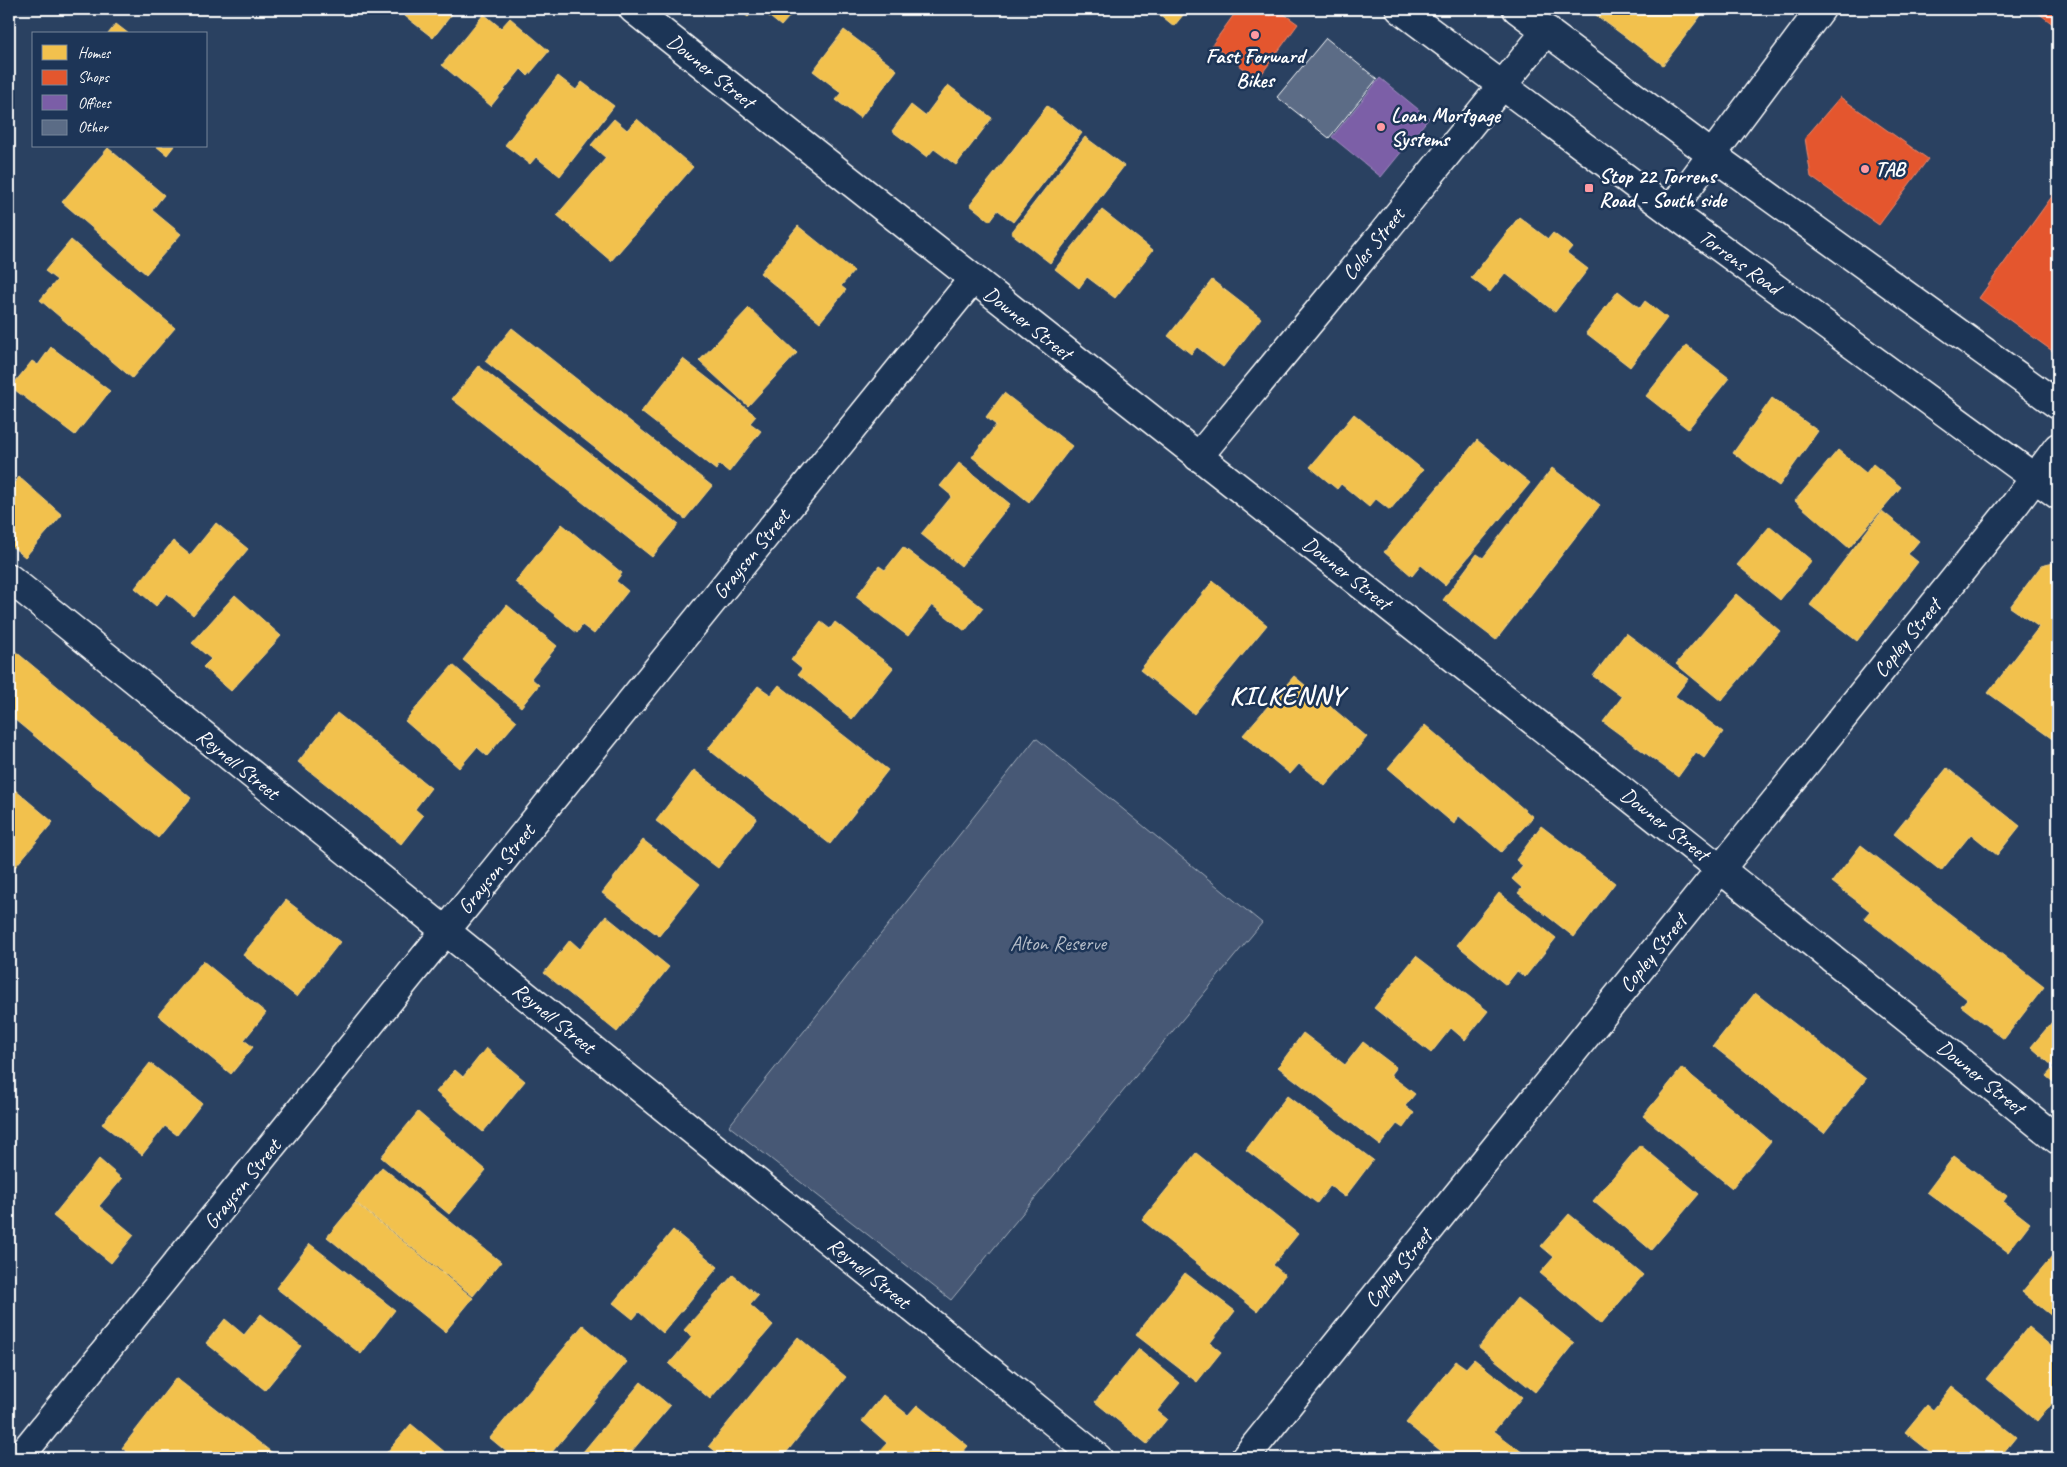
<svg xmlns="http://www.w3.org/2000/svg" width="2067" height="1467" font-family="Caveat,sans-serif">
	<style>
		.green { fill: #465975; stroke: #a2acba }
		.homes { fill: #f2c14e; stroke: #f6d483 }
		.shops { fill: #e4572e; stroke: #ec896d }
		.offices { fill: #7b5ea7; stroke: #a38ec1 }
		.building { fill: #5b6c86; stroke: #fff }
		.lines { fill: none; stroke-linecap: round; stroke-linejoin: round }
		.minor-casing { stroke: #fff; stroke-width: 31 }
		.major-casing { stroke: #fff; stroke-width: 31 }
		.minor { stroke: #1d3557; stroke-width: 28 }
		.major { stroke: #1d3557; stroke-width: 28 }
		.poi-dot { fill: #ff9aa2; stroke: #1d3557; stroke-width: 2 }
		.labels { text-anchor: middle; stroke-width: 5; stroke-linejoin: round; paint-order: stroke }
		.poi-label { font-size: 21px; font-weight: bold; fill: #fff; stroke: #1d3557; text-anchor: start }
		.street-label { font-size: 21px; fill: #fff; stroke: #1d3557 }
		.park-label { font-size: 21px; fill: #b5bdc8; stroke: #1d3557 }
		.district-label { font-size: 26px; font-weight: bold; letter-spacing: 1px; fill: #fff; stroke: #1d3557 }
	</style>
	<rect width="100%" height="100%" fill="#2a4161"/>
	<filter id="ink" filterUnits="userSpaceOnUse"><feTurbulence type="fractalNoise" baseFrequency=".02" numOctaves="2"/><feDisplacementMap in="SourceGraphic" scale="10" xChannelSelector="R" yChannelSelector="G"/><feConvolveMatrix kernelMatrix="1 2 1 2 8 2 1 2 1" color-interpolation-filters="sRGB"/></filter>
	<g filter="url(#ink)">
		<path class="green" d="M 1036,738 L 1262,923 L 951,1300 L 729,1126 Z"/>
		<g class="homes">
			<path d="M 396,9 L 456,9 L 433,38 Z"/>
			<path d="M 738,9 L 756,9 L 748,17 Z"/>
			<path d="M 760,9 L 796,9 L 781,26 Z"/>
			<path d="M 1153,9 L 1188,9 L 1174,26 Z"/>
			<path d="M 1588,9 L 1706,9 L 1663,65 Z"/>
			<path d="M 484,14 L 501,28 L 510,18 L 549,51 L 528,76 L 521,69 L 491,106 L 442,65 Z"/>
			<path d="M 116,24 L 129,34 L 108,34 Z"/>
			<path d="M 844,30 L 897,70 L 860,118 L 836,100 L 842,93 L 813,71 Z"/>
			<path d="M 558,76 L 576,90 L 582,82 L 614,106 L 560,176 L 536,157 L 530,164 L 505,145 Z"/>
			<path d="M 948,85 L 992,118 L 956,165 L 934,149 L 927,157 L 892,131 L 911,105 L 925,116 Z"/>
			<path d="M 1047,106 L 1082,133 L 1013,222 L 998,210 L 990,221 L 970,205 Z"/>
			<path d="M 614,119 L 627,130 L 637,119 L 693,167 L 611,261 L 557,215 L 606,158 L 591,145 Z"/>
			<path d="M 1085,137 L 1124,166 L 1050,263 L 1011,233 Z"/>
			<path d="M 156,146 L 174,146 L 167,155 Z"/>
			<path d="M 108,148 L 164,195 L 152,210 L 181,234 L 146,274 L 62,202 Z"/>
			<path d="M 1102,210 L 1153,250 L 1115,298 L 1087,277 L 1079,288 L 1055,269 Z"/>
			<path d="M 1519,217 L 1548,239 L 1553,233 L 1572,247 L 1567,253 L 1588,269 L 1555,312 L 1505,273 L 1490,292 L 1471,278 Z"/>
			<path d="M 798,226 L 854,271 L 841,286 L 846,290 L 820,322 L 760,273 Z"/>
			<path d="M 71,240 L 175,328 L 132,378 L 40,300 L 57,280 L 45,271 Z"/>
			<path d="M 1212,280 L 1261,318 L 1223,367 L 1197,347 L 1191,354 L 1168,336 Z"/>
			<path d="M 1618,291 L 1640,308 L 1645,301 L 1667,318 L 1630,367 L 1586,333 Z"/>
			<path d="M 749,308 L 797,353 L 748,406 L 699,361 Z"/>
			<path d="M 512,328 L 712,486 L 685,519 L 485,361 Z"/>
			<path d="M 1686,345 L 1729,378 L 1688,429 L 1646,396 Z"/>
			<path d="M 51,347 L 110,391 L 75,435 L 11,387 L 32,361 L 38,365 Z"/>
			<path d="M 683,359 L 756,416 L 750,423 L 761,431 L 729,472 L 719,464 L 716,470 L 641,412 Z"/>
			<path d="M 479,366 L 679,524 L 652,557 L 452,399 Z"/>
			<path d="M 1004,393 L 1072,446 L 1029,502 L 972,457 L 996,425 L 986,417 Z"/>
			<path d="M 1772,398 L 1818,431 L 1779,486 L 1733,453 Z"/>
			<path d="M 1354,414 L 1423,470 L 1390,510 L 1376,499 L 1369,507 L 1341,484 L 1337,489 L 1310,467 Z"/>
			<path d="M 1477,440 L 1530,483 L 1445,585 L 1421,565 L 1412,576 L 1384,552 Z"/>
			<path d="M 1838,450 L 1866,473 L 1873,464 L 1901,487 L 1849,548 L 1795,501 Z"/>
			<path d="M 959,463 L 1010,504 L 961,566 L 921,534 L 952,496 L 940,486 Z"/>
			<path d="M 1552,468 L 1600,505 L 1496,640 L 1443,600 L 1477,554 L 1483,558 Z"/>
			<path d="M 19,477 L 62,515 L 25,557 L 9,544 L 9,489 Z"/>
			<path d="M 1882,511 L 1919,541 L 1908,554 L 1918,562 L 1857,641 L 1810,605 Z"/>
			<path d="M 216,523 L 248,549 L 193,615 L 167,593 L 156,606 L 135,588 L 173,541 L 190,555 Z"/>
			<path d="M 562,524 L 622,573 L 616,581 L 628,591 L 594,634 L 582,625 L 577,633 L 515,582 Z"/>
			<path d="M 1770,526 L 1812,561 L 1780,600 L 1737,565 Z"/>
			<path d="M 903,547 L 983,608 L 965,631 L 932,605 L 908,636 L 856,597 L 879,566 L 885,570 Z"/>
			<path d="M 2058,562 L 2058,743 L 1988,693 L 2039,627 L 2010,607 L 2041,566 Z"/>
			<path d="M 1213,581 L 1267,625 L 1194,714 L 1140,670 Z"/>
			<path d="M 1736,594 L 1780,631 L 1721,701 L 1676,664 Z"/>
			<path d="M 235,595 L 281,636 L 231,691 L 203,667 L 211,659 L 192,643 Z"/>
			<path d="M 507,605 L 557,646 L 531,678 L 539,685 L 521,707 L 463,660 Z"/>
			<path d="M 821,622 L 830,629 L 835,622 L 893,668 L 852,719 L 798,674 L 802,669 L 791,660 Z"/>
			<path d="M 1626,633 L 1688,679 L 1675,696 L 1723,732 L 1704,758 L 1696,752 L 1678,777 L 1603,722 L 1622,697 L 1593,676 Z"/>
			<path d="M 9,646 L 191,798 L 158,838 L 9,715 Z"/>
			<path d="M 453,665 L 517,721 L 487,756 L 477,747 L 459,768 L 405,721 Z"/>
			<path d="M 1294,676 L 1367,737 L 1325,786 L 1299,764 L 1290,774 L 1243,735 Z"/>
			<path d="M 779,685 L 888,770 L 830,844 L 708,749 L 758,686 L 771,695 Z"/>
			<path d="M 337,713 L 431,788 L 415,809 L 423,816 L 401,844 L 298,762 Z"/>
			<path d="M 1425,725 L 1533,817 L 1501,852 L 1458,815 L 1454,824 L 1388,768 Z"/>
			<path d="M 1947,768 L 2020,826 L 1997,855 L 1971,834 L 1941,871 L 1894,834 Z"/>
			<path d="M 694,770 L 757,818 L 718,868 L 656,821 Z"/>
			<path d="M 9,785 L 53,822 L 10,873 L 9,872 Z"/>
			<path d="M 1541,826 L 1615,883 L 1574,937 L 1518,893 L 1522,888 L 1512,879 L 1523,866 L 1516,860 Z"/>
			<path d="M 643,840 L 700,884 L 659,936 L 602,893 Z"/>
			<path d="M 1861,845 L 2044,987 L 2004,1039 L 1961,1006 L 1967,999 L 1864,918 L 1870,911 L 1832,882 Z"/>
			<path d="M 1499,893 L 1556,938 L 1525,977 L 1517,971 L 1506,985 L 1457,945 Z"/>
			<path d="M 286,900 L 340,942 L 297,997 L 243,955 Z"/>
			<path d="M 606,916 L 669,967 L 617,1032 L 544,973 L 570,940 L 580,949 Z"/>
			<path d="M 1416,956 L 1488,1011 L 1465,1040 L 1451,1028 L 1431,1053 L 1374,1008 Z"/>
			<path d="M 203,961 L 266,1013 L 244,1040 L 253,1047 L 231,1074 L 158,1015 Z"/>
			<path d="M 1755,993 L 1866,1079 L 1824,1133 L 1713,1046 Z"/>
			<path d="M 2058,1015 L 2058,1086 L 2046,1076 L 2054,1067 L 2031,1047 Z"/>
			<path d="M 1303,1033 L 1345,1065 L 1363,1042 L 1396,1067 L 1390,1075 L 1415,1094 L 1405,1106 L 1414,1113 L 1403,1128 L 1397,1124 L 1380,1145 L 1278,1067 Z"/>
			<path d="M 486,1048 L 525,1081 L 483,1132 L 436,1092 L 455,1070 L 463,1077 Z"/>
			<path d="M 150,1063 L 202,1103 L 177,1135 L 165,1126 L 142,1155 L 102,1124 Z"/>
			<path d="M 1682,1068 L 1771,1141 L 1732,1188 L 1643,1116 Z"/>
			<path d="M 1287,1096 L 1373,1160 L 1345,1197 L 1330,1186 L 1317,1203 L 1246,1150 Z"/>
			<path d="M 418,1112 L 486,1170 L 449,1214 L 381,1157 Z"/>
			<path d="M 1640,1145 L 1699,1194 L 1651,1250 L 1593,1201 Z"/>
			<path d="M 1196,1153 L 1298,1234 L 1273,1265 L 1285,1275 L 1257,1311 L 1142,1220 Z"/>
			<path d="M 1954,1156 L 2007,1196 L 2003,1202 L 2030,1223 L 2008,1252 L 1927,1192 Z"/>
			<path d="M 99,1159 L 122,1179 L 99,1206 L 134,1235 L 111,1263 L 53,1216 Z"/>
			<path d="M 382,1167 L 501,1262 L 473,1296 L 355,1202 Z"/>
			<path d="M 355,1203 L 473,1298 L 445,1332 L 327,1237 Z"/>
			<path d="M 1569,1214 L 1643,1275 L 1601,1324 L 1540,1273 L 1554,1257 L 1541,1246 Z"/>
			<path d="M 673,1230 L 718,1267 L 663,1333 L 639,1312 L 633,1319 L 613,1303 Z"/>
			<path d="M 310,1244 L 395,1310 L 361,1354 L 276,1288 Z"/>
			<path d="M 2058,1249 L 2058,1321 L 2022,1292 Z"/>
			<path d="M 1185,1273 L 1235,1311 L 1210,1343 L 1221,1352 L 1197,1382 L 1136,1335 Z"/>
			<path d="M 733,1275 L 758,1296 L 750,1305 L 773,1325 L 710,1399 L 669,1364 L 692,1337 L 684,1330 Z"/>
			<path d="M 1517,1298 L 1574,1343 L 1535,1392 L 1479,1347 Z"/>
			<path d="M 261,1314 L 301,1346 L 265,1390 L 206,1343 L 225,1319 L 244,1335 Z"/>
			<path d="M 583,1325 L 627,1362 L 547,1458 L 514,1458 L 490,1438 Z"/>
			<path d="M 2028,1327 L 2058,1352 L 2058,1405 L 2053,1401 L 2037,1421 L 1986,1379 Z"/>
			<path d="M 798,1337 L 846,1377 L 782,1458 L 724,1458 L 709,1446 Z"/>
			<path d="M 1139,1349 L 1180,1383 L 1157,1411 L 1167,1419 L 1147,1444 L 1095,1402 Z"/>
			<path d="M 1474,1359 L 1522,1397 L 1494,1431 L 1527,1456 L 1525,1458 L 1450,1458 L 1406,1423 L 1456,1361 L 1466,1368 Z"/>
			<path d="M 176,1378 L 279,1458 L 170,1458 L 166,1455 L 164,1458 L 135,1458 L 122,1448 Z"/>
			<path d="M 641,1382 L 670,1406 L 626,1458 L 578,1458 Z"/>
			<path d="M 1952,1386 L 2016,1437 L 1999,1458 L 1938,1458 L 1905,1432 L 1927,1405 L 1933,1410 Z"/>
			<path d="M 883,1395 L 908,1415 L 917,1405 L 968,1446 L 961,1454 L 966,1458 L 874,1458 L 887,1443 L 862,1421 Z"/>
			<path d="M 411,1424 L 452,1458 L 382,1458 Z"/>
		</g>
		<g class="shops">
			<path d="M 1238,9 L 1261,9 L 1271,16 L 1277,9 L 1298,24 L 1258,79 L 1212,45 Z"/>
			<path d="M 2033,9 L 2058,9 L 2058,28 Z"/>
			<path d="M 1840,97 L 1928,159 L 1879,225 L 1811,177 L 1805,138 Z"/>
			<path d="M 2058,188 L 2058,355 L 1979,298 Z"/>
		</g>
		<path class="offices" d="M 1380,78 L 1429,118 L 1381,177 L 1332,137 Z"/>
		<path class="building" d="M 1326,38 L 1377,79 L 1329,138 L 1277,97 Z"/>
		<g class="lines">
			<defs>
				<g id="minor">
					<path d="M 633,9 C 1108,387 1587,759 2058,1140"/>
					<path d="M 1670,211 L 1821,9"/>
					<path d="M 1198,457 L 1379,238 L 1547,30"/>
					<path d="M 9,578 L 1098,1458"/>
					<path d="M 19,1458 L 973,279"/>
					<path d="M 1245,1458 L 2016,503 L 2058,447"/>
				</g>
				<g id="major">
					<path d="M 1400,9 L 1670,211 L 2058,495"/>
					<path d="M 1517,9 L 1712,155 L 2058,405"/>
				</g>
			</defs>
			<use href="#minor" class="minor-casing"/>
			<use href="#major" class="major-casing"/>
			<use href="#minor" class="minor"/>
			<use href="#major" class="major"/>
		</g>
	</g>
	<g class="poi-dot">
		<circle cx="1255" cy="35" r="5"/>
		<circle cx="1381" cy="127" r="5"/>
		<circle cx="1865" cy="169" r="5"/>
		<rect x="1584" y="183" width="10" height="10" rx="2.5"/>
	</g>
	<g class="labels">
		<g class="poi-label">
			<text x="1255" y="63" text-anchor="middle">Fast Forward<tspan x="1255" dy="24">Bikes</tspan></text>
			<text x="1391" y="122">Loan Mortgage<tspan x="1391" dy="24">Systems</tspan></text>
			<text x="1875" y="176">TAB</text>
			<text x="1599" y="183">Stop 22 Torrens<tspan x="1599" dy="24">Road - South side</tspan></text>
		</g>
		<g class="street-label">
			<text transform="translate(711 71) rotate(39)" y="7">Downer Street</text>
			<text transform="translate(1373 244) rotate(-51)" y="7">Coles Street</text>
			<text transform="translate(1740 262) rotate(36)" y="7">Torrens Road</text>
			<text transform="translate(1028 323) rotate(38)" y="7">Downer Street</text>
			<text transform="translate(751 554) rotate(-51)" y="7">Grayson Street</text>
			<text transform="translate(1347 573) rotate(38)" y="7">Downer Street</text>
			<text transform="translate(1907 638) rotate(-51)" y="7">Copley Street</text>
			<text transform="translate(238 764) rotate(39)" y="7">Reynell Street</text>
			<text transform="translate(1665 824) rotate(38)" y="7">Downer Street</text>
			<text transform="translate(496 869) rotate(-51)" y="7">Grayson Street</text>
			<text transform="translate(1653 953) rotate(-51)" y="7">Copley Street</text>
			<text transform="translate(554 1018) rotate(39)" y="7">Reynell Street</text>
			<text transform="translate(1981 1077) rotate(39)" y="7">Downer Street</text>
			<text transform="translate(242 1184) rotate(-51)" y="7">Grayson Street</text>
			<text transform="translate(1398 1268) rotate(-51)" y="7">Copley Street</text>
			<text transform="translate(869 1273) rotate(39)" y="7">Reynell Street</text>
		</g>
		<g class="park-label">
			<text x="1058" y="950">Alton Reserve</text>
		</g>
		<g class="district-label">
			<text x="1287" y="704">KILKENNY</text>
		</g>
	</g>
	<rect width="2067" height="1467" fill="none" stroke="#1d3557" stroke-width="30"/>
	<rect x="15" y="15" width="2037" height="1437" fill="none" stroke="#fff" stroke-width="2" filter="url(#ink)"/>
	<rect x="32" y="32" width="175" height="115" fill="#1d3557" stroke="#77869a"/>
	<rect x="42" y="45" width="25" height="15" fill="#f2c14e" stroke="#77869a"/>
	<text x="78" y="58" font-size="15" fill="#ffffff">Homes</text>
	<rect x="42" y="70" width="25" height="15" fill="#e4572e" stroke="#77869a"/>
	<text x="78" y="82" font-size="15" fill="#ffffff">Shops</text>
	<rect x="42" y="95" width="25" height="15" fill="#7b5ea7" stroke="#77869a"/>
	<text x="78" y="108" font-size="15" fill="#ffffff">Offices</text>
	<rect x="42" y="120" width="25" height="15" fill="#5b6c86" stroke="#77869a"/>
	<text x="78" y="132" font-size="15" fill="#ffffff">Other</text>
</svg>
